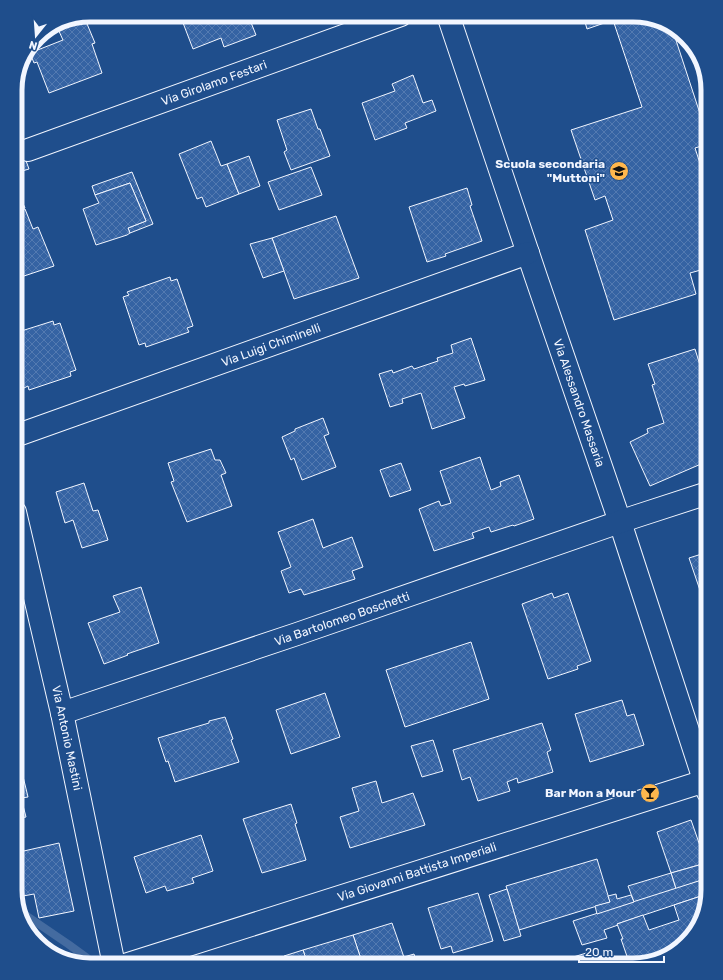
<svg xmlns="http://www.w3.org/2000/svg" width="723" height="980" font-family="Rubik,sans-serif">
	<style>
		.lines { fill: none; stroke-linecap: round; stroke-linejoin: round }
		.stream { stroke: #446ba0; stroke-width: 8 }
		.building { fill: url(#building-cross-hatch); stroke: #f2f6ff }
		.street-casing { stroke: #f2f6ff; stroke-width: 24 }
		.street { stroke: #1f4e8c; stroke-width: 22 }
		.labels { text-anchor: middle; stroke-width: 3; stroke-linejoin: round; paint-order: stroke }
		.street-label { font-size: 12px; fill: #f2f6ff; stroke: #1f4e8c }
		.poi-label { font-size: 12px; font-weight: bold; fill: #f2f6ff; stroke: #1f4e8c; text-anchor: end }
		.rim { fill: none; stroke: #f2f6ff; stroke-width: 5 }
	</style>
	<defs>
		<pattern id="building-cross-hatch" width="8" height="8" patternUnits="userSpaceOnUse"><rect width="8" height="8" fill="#3563a3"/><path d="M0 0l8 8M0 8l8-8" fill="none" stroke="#537ab1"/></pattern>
	</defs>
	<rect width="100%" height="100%" fill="#1f4e8c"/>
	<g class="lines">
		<path class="stream" d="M 21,912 L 68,944 L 90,960 L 93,965"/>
	</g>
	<g class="building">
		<path d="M 180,15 L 248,15 L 256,35 L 224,47 L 221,38 L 193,49 Z"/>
		<path d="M 583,15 L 638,15 L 671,25 L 708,138 L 708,144 L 695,148 L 708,188 L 708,268 L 690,273 L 696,294 L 614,320 L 585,230 L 613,220 L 605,196 L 595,200 L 571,130 L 642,107 L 613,20 L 587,29 Z"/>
		<path d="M 85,19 L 95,43 L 92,44 L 102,73 L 49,93 L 37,62 L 34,63 L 30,53 L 63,40 L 58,29 Z"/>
		<path d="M 413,75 L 423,103 L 432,100 L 436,111 L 405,123 L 407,128 L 375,140 L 362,103 L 395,91 L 392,84 Z"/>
		<path d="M 311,109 L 318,129 L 320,129 L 330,156 L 291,170 L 284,152 L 287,150 L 277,120 Z"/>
		<path d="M 211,141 L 221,166 L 227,164 L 239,194 L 206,207 L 202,197 L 197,199 L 179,154 Z"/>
		<path d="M 249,156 L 260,186 L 239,194 L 227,164 Z"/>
		<path d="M 25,158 L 29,169 L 22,171 L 18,160 Z"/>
		<path d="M 311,167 L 322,195 L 279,210 L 268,182 Z"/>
		<path d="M 132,172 L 153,224 L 130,233 L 128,228 L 146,221 L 130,183 L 95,195 L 92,186 Z"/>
		<path d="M 130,183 L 146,221 L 128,228 L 130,233 L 127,235 L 96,245 L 83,209 L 99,203 L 95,195 Z"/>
		<path d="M 467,188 L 472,205 L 470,206 L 482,241 L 445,254 L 446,256 L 427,262 L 409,207 Z"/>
		<path d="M 18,192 L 25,208 L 15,212 L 15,193 Z"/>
		<path d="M 25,209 L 33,229 L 38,227 L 54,266 L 15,279 L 15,212 Z"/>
		<path d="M 336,216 L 359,278 L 294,299 L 272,238 Z"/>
		<path d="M 272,238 L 284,271 L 263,278 L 250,244 Z"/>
		<path d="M 170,277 L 171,281 L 177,279 L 193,326 L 187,328 L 189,332 L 146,347 L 145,343 L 139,345 L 123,297 L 129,295 L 127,292 Z"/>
		<path d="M 53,321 L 54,325 L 60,323 L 76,370 L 70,372 L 71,376 L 29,390 L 28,386 L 22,389 L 15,369 L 15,333 Z"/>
		<path d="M 471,338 L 485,380 L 465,386 L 464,384 L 454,387 L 465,418 L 432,429 L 421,393 L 402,399 L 403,403 L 390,407 L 379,374 L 392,370 L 393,373 L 412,366 L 414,369 L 438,361 L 437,358 L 453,353 L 451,345 Z"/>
		<path d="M 695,349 L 708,391 L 708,461 L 650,486 L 630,442 L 648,433 L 647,429 L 664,423 L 652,385 L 655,384 L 648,364 Z"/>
		<path d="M 323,418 L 329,434 L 324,436 L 336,467 L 302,480 L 294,458 L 291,460 L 282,437 L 295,431 L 295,429 Z"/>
		<path d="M 211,449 L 215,460 L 220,460 L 226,473 L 221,475 L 232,506 L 187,522 L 171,482 L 174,481 L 168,463 Z"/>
		<path d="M 480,457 L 491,490 L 501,486 L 500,482 L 519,475 L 534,519 L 514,526 L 513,525 L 491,532 L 489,527 L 472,533 L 474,538 L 434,551 L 419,509 L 439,501 L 441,506 L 451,503 L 440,471 Z"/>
		<path d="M 401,463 L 411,490 L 390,497 L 380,470 Z"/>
		<path d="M 84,483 L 93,511 L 98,510 L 108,540 L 82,548 L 73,520 L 65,523 L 56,492 Z"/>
		<path d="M 313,519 L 323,548 L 352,537 L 363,567 L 352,571 L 355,579 L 304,595 L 301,589 L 289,593 L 281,571 L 291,567 L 278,532 Z"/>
		<path d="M 708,552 L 708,604 L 705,605 L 689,558 Z"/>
		<path d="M 141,587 L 159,643 L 127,654 L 128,655 L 104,664 L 88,623 L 120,612 L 113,596 Z"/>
		<path d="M 552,593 L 554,598 L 568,593 L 591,661 L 577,666 L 578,669 L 548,679 L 522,604 Z"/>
		<path d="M 471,642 L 489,699 L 405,727 L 386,670 Z"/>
		<path d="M 325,693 L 340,737 L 291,754 L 276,710 Z"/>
		<path d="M 622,700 L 627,716 L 634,714 L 644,745 L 590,762 L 575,714 Z"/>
		<path d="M 225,717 L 233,739 L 231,740 L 239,762 L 175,782 L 168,761 L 166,762 L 158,738 L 209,723 L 209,721 Z"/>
		<path d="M 542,723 L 551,750 L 547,752 L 553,772 L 518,783 L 517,778 L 507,782 L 510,791 L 478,801 L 470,777 L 462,780 L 453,750 Z"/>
		<path d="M 433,740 L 443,771 L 422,777 L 411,746 Z"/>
		<path d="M 20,764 L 28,797 L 21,798 L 19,790 L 15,791 L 15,765 Z"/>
		<path d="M 376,781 L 382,803 L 413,793 L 425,825 L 350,848 L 340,817 L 359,811 L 352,788 Z"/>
		<path d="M 19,790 L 26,817 L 15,819 L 15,791 Z"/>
		<path d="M 291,804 L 297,823 L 295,824 L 306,860 L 262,873 L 243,819 Z"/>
		<path d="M 691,820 L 706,863 L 671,873 L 657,832 Z"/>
		<path d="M 201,835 L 213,871 L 192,878 L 194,883 L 167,891 L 165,886 L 146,893 L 134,857 Z"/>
		<path d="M 59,843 L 74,911 L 39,918 L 34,894 L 23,896 L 21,888 L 17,889 L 15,881 L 15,853 Z"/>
		<path d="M 597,859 L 610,902 L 519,930 L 506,886 Z"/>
		<path d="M 706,863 L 708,869 L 708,878 L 676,889 L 671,873 Z"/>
		<path d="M 671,873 L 676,889 L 634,902 L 628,886 Z"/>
		<path d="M 708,878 L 708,890 L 706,898 L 702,899 L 701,896 L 617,924 L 618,925 L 604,930 L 607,938 L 582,945 L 573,921 Z"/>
		<path d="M 507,889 L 521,936 L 504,941 L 489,895 Z"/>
		<path d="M 478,893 L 493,941 L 453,953 L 451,946 L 441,949 L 428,908 Z"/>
		<path d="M 616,894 L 617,899 L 631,895 L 634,902 L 597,914 L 595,906 L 610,902 L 608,896 Z"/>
		<path d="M 701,896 L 704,906 L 698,927 L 671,955 L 630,965 L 621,939 L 623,939 L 617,924 L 643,915 L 649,930 L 679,920 L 674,905 Z"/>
		<path d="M 392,923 L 406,963 L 398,965 L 363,965 L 353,935 Z"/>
		<path d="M 353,935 L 363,965 L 308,965 L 303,950 Z"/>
		<path d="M 303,950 L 308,965 L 287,965 L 284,956 Z"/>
		<path d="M 593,951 L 597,965 L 547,965 Z"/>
		<path d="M 414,954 L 418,965 L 406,965 L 404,957 Z"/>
	</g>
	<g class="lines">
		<defs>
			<g id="street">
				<path d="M 448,15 L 536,277 L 620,522 L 708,792"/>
				<path d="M 28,150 L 401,15"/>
				<path d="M 15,436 L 528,253"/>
				<path d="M 15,512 L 62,713 L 114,965"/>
				<path d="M 62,713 L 297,634 L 634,517 L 708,493"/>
				<path d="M 125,965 L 708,780"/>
			</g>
		</defs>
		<use href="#street" class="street-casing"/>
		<use href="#street" class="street"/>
	</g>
	<defs>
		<symbol id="school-disc" viewBox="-11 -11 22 22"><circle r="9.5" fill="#ffb74d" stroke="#1f4e8c"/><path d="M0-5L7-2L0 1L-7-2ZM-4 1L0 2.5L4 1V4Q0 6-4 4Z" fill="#111"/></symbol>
		<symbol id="bar-disc" viewBox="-11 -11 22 22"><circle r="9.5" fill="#ffb74d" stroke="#1f4e8c"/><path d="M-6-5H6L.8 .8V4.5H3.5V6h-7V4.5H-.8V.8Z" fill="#111"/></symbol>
	</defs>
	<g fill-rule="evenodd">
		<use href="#school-disc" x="608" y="160" width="22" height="22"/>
		<use href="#bar-disc" x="639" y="782" width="22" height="22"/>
	</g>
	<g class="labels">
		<g class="street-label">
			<text transform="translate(214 83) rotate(-20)" y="4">Via Girolamo Festari</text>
			<text transform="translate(271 345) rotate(-20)" y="4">Via Luigi Chiminelli</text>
			<text transform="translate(579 403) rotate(71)" y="4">Via Alessandro Massaria</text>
			<text transform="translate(342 619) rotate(-19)" y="4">Via Bartolomeo Boschetti</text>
			<text transform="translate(67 738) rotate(78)" y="4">Via Antonio Mastini</text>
			<text transform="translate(417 872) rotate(-18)" y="4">Via Giovanni Battista Imperiali</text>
		</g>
		<g class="poi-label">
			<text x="605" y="168">Scuola secondaria<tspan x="605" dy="14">"Muttoni"</tspan></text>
			<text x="636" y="797">Bar Mon a Mour</text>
		</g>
	</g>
	<path d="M0 0H723V980H0ZM90 22H633A68 68 0 0 1 701 90V890A68 68 0 0 1 633 958H90A68 68 0 0 1 22 890V90A68 68 0 0 1 90 22Z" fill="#1f4e8c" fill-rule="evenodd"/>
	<path class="rim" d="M90 22H633A68 68 0 0 1 701 90V890A68 68 0 0 1 633 958H90A68 68 0 0 1 22 890V90A68 68 0 0 1 90 22Z"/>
	<g transform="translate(36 36) rotate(197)" stroke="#1f4e8c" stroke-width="3" paint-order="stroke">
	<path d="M0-3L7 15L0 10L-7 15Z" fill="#f2f6ff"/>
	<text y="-6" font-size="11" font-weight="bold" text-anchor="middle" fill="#f2f6ff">N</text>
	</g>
	<path d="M579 956v6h85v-6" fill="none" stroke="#f2f6ff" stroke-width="2"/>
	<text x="585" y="956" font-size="12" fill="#f2f6ff" stroke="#1f4e8c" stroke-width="3" paint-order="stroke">20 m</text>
</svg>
